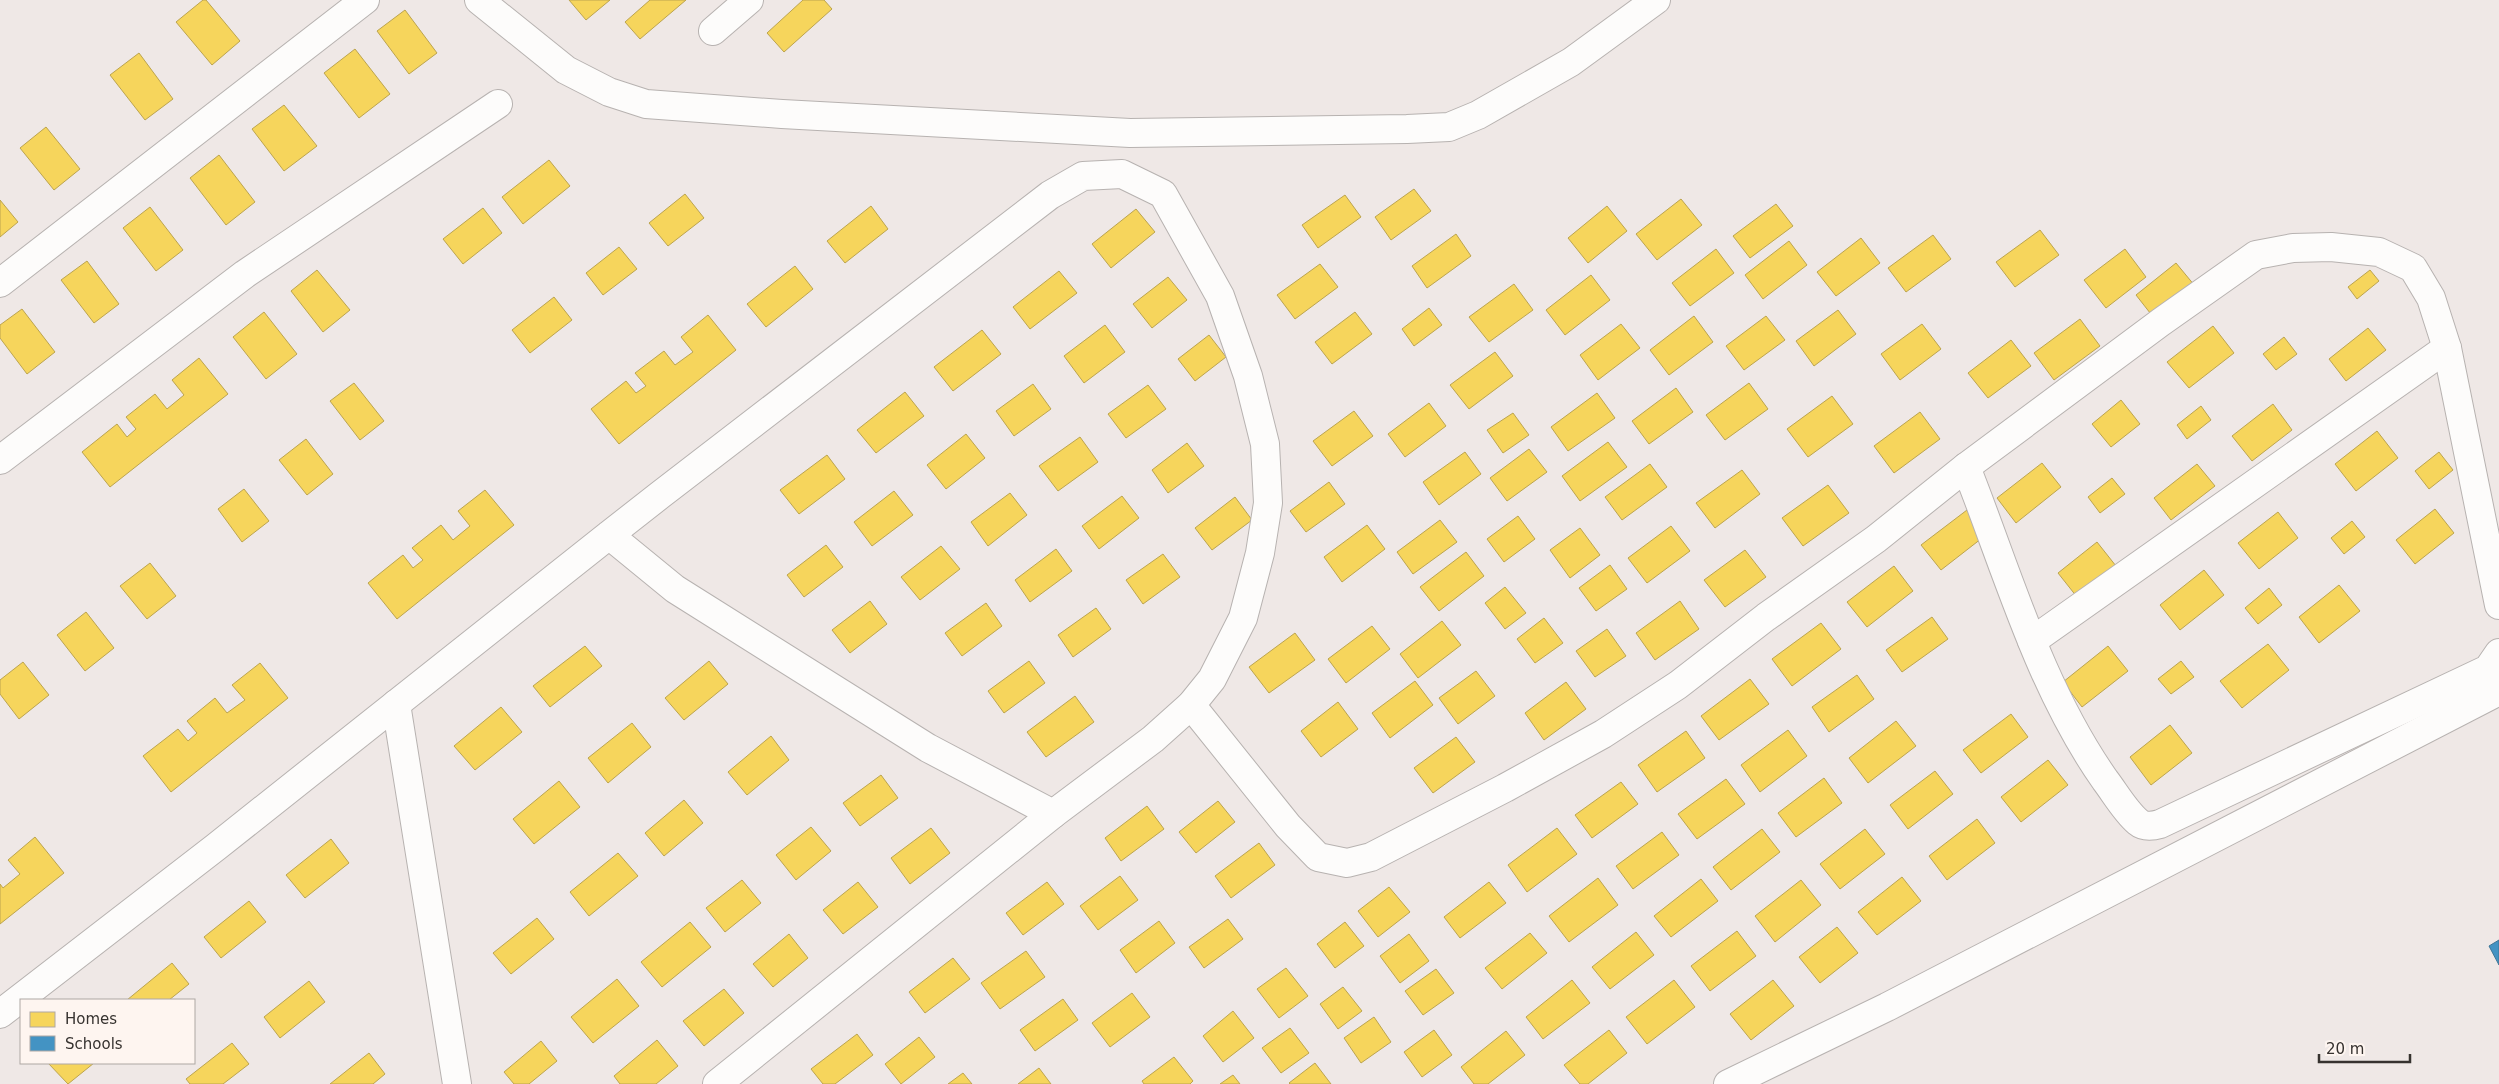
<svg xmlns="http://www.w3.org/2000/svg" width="2499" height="1084" font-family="'DejaVu Sans',sans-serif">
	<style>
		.homes { fill: #f6d55c; stroke: #bca44e }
		.schools { fill: #4393c3; stroke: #3f7697 }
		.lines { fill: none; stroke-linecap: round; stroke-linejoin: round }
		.minor-casing { stroke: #b7b2b0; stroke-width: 30 }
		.minor { stroke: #fdfcfb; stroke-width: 28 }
	</style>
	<rect width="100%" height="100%" fill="#efe8e6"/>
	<g class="homes">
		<path d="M 203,0 L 206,0 L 240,41 L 212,65 L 176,22 Z"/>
		<path d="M 569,0 L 610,0 L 586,20 Z"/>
		<path d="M 650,0 L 686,0 L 640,39 L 625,22 Z"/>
		<path d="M 803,0 L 824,0 L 832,9 L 784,52 L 767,33 Z"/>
		<path d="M 405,10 L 437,53 L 409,74 L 377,31 Z"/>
		<path d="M 355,49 L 390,94 L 359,118 L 324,73 Z"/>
		<path d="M 139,53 L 173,99 L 145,120 L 110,75 Z"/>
		<path d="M 284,105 L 317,146 L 284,171 L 252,129 Z"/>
		<path d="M 46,127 L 80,169 L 54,190 L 20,148 Z"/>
		<path d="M 219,155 L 255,202 L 226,225 L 190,178 Z"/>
		<path d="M 549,160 L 570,186 L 523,224 L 502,197 Z"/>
		<path d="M 1414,189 L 1431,211 L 1391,240 L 1375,217 Z"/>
		<path d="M 685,194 L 704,218 L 668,246 L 649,223 Z"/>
		<path d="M 1345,195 L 1361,217 L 1318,248 L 1302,225 Z"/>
		<path d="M 1681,199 L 1702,225 L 1657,260 L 1636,234 Z"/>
		<path d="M 0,200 L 18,222 L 0,237 Z"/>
		<path d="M 1776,204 L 1793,226 L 1750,258 L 1733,236 Z"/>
		<path d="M 871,206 L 888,229 L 845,263 L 827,241 Z"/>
		<path d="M 1607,206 L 1627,231 L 1588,263 L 1568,238 Z"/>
		<path d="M 150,207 L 183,250 L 156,271 L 123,228 Z"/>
		<path d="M 483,208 L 502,233 L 463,264 L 443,239 Z"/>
		<path d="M 1136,209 L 1155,232 L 1111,268 L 1092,244 Z"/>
		<path d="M 2040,230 L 2059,255 L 2015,287 L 1996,262 Z"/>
		<path d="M 1456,234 L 1471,256 L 1427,288 L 1412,266 Z"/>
		<path d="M 1933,235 L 1951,259 L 1906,292 L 1888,268 Z"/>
		<path d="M 1861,238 L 1880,263 L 1836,296 L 1817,272 Z"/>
		<path d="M 1789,241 L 1807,265 L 1763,299 L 1745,275 Z"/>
		<path d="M 619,247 L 637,269 L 603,295 L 586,273 Z"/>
		<path d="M 1716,249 L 1734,273 L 1690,306 L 1672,283 Z"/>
		<path d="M 2125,249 L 2146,277 L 2106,308 L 2084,280 Z"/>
		<path d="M 87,261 L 119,304 L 94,323 L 61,280 Z"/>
		<path d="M 2176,263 L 2195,286 L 2154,318 L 2136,295 Z"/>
		<path d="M 1320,264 L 1338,287 L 1295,319 L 1277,295 Z"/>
		<path d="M 795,266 L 813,289 L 766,327 L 747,304 Z"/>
		<path d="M 317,270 L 350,310 L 323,332 L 291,291 Z"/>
		<path d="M 2370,270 L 2379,281 L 2357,299 L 2348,287 Z"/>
		<path d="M 1059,271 L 1077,293 L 1030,329 L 1013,307 Z"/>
		<path d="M 1591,275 L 1610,300 L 1565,335 L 1546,310 Z"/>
		<path d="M 1168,277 L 1187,300 L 1152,328 L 1133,304 Z"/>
		<path d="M 1514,284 L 1533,310 L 1489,342 L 1469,317 Z"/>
		<path d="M 554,297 L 572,320 L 530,353 L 512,330 Z"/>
		<path d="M 1429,308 L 1442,325 L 1414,346 L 1402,329 Z"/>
		<path d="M 22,309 L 55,352 L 27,374 L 0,338 L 0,325 Z"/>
		<path d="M 1838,310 L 1856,334 L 1814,366 L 1796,341 Z"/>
		<path d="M 264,312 L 297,354 L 266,379 L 233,337 Z"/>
		<path d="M 1355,312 L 1372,334 L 1332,364 L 1315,342 Z"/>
		<path d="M 708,315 L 736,350 L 619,444 L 591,409 L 626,381 L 636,393 L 646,386 L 635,373 L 664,351 L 675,365 L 693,352 L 681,337 Z"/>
		<path d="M 1694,316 L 1713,342 L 1669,375 L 1650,350 Z"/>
		<path d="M 1766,316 L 1785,340 L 1744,370 L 1726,346 Z"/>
		<path d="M 2080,319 L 2100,346 L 2054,380 L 2034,353 Z"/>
		<path d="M 1621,324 L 1640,348 L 1598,380 L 1580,355 Z"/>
		<path d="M 1922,324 L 1941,349 L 1900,380 L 1881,354 Z"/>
		<path d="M 1105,325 L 1125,352 L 1084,383 L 1064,356 Z"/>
		<path d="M 2213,326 L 2234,353 L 2189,388 L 2167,362 Z"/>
		<path d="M 2368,328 L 2386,350 L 2346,381 L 2329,359 Z"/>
		<path d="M 982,330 L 1001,354 L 953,391 L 934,367 Z"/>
		<path d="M 1209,335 L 1226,357 L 1195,381 L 1178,359 Z"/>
		<path d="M 2284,337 L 2297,354 L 2276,370 L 2263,354 Z"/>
		<path d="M 2011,340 L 2031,366 L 1988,398 L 1968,373 Z"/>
		<path d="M 1495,352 L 1513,376 L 1469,409 L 1450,385 Z"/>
		<path d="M 199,358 L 228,394 L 110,487 L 82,452 L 117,424 L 127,437 L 136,429 L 126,417 L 155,394 L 167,409 L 184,395 L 172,380 Z"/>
		<path d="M 354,383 L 384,421 L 360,440 L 330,401 Z"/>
		<path d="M 1749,383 L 1768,409 L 1725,440 L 1706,415 Z"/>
		<path d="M 1033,384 L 1051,409 L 1014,436 L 996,411 Z"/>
		<path d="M 1148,385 L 1166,409 L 1126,438 L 1108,414 Z"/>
		<path d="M 1676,388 L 1693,412 L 1649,444 L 1632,421 Z"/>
		<path d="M 905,392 L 924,416 L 876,453 L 857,430 Z"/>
		<path d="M 1597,393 L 1615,418 L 1568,451 L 1551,427 Z"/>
		<path d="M 1832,396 L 1853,424 L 1808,457 L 1787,429 Z"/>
		<path d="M 2121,400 L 2140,424 L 2111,447 L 2092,424 Z"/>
		<path d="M 1429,403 L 1446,426 L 1405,457 L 1388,434 Z"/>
		<path d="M 2273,404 L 2292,430 L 2252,461 L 2232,436 Z"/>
		<path d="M 2201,406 L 2211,420 L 2187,439 L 2177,425 Z"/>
		<path d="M 1354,411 L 1373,436 L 1332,466 L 1313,441 Z"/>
		<path d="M 1920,412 L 1940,439 L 1894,473 L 1874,446 Z"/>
		<path d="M 1513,413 L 1529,435 L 1503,453 L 1487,430 Z"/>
		<path d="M 2377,431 L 2398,458 L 2356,491 L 2335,464 Z"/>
		<path d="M 966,434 L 985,458 L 946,489 L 927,465 Z"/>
		<path d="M 1080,437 L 1098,462 L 1058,491 L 1039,466 Z"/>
		<path d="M 306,439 L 333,474 L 307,495 L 279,460 Z"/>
		<path d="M 1608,442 L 1627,467 L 1580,501 L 1562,476 Z"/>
		<path d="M 1187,443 L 1204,466 L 1168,493 L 1152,470 Z"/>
		<path d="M 1529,449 L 1547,472 L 1507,501 L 1490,478 Z"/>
		<path d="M 1465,452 L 1481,474 L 1439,505 L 1423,482 Z"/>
		<path d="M 2439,452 L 2453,470 L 2429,489 L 2415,471 Z"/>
		<path d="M 827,455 L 845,479 L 799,514 L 780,490 Z"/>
		<path d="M 2042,463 L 2061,487 L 2016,523 L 1997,498 Z"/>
		<path d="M 1650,464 L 1667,487 L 1622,520 L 1605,497 Z"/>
		<path d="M 2197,464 L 2215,486 L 2171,520 L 2154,498 Z"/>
		<path d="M 1742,470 L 1760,494 L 1715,528 L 1696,503 Z"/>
		<path d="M 2112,478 L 2125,494 L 2100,513 L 2088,497 Z"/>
		<path d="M 1329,482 L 1345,504 L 1306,532 L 1290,511 Z"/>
		<path d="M 1828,485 L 1849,513 L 1803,546 L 1782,518 Z"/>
		<path d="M 244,489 L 269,521 L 242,542 L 218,509 Z"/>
		<path d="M 485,490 L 514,525 L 397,619 L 368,583 L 403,555 L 413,568 L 423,560 L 412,548 L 441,525 L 453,540 L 470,526 L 458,511 Z"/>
		<path d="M 894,491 L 913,515 L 872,546 L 854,522 Z"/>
		<path d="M 1010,493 L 1027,515 L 988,546 L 971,522 Z"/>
		<path d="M 1122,496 L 1139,518 L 1099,549 L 1082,526 Z"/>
		<path d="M 1235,497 L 1252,520 L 1212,550 L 1195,528 Z"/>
		<path d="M 2435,509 L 2454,533 L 2415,564 L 2396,540 Z"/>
		<path d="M 1967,510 L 1986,535 L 1941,570 L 1921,545 Z"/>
		<path d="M 2278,512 L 2298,538 L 2259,569 L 2238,543 Z"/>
		<path d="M 1518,516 L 1535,539 L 1504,562 L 1487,539 Z"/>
		<path d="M 1440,520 L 1457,542 L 1413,574 L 1397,552 Z"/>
		<path d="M 2352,521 L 2365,537 L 2344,554 L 2331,538 Z"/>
		<path d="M 1367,525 L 1385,549 L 1342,582 L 1324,557 Z"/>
		<path d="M 1671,526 L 1690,551 L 1647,583 L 1628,558 Z"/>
		<path d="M 1580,528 L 1600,555 L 1570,578 L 1550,550 Z"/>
		<path d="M 2097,542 L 2116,566 L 2077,597 L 2058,573 Z"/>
		<path d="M 826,545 L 843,567 L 804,597 L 787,575 Z"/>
		<path d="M 941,546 L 960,569 L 920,600 L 901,577 Z"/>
		<path d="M 1056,549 L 1072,571 L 1030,602 L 1015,580 Z"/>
		<path d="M 1745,550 L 1766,577 L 1725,607 L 1704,580 Z"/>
		<path d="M 1466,552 L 1484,576 L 1439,611 L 1420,587 Z"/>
		<path d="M 1163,554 L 1180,577 L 1143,604 L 1126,580 Z"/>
		<path d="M 150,563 L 176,596 L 147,619 L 120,586 Z"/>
		<path d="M 1610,565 L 1627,589 L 1596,611 L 1579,588 Z"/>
		<path d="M 1894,566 L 1913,591 L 1867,627 L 1847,602 Z"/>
		<path d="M 2204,570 L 2224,595 L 2180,630 L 2160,605 Z"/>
		<path d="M 2339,585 L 2360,611 L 2319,643 L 2299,617 Z"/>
		<path d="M 1505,587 L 1526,613 L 1505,629 L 1485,603 Z"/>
		<path d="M 2269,588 L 2282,605 L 2258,624 L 2245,608 Z"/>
		<path d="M 870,601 L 887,624 L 850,653 L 832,630 Z"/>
		<path d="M 1680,601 L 1699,629 L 1655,660 L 1636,633 Z"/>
		<path d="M 986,603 L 1002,626 L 962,656 L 945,633 Z"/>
		<path d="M 1096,608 L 1111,629 L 1073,657 L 1058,635 Z"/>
		<path d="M 86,612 L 114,648 L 85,671 L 57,635 Z"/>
		<path d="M 1932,617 L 1948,639 L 1902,672 L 1886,650 Z"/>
		<path d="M 1544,618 L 1563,643 L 1535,663 L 1517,639 Z"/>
		<path d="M 1442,621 L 1461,645 L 1418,678 L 1400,654 Z"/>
		<path d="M 1821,623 L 1841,649 L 1792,686 L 1772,659 Z"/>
		<path d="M 1372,626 L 1390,649 L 1346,683 L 1328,659 Z"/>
		<path d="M 1607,629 L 1626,656 L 1595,677 L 1576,651 Z"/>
		<path d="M 1295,633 L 1315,660 L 1269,693 L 1249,667 Z"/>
		<path d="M 2268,644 L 2289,670 L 2242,708 L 2220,681 Z"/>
		<path d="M 585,646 L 602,666 L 550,707 L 533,686 Z"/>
		<path d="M 2108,646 L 2128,671 L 2082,707 L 2063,682 Z"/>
		<path d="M 709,661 L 728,684 L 684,720 L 665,698 Z"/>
		<path d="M 1029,661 L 1045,683 L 1004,713 L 988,691 Z"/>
		<path d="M 2181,661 L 2194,677 L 2171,694 L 2158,679 Z"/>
		<path d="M 23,662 L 49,695 L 19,719 L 0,694 L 0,680 Z"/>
		<path d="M 260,663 L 288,698 L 171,792 L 143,756 L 178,729 L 188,741 L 197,733 L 187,721 L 215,698 L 227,713 L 245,700 L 232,685 Z"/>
		<path d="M 1476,671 L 1495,696 L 1458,724 L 1439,698 Z"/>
		<path d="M 1857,675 L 1874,699 L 1829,732 L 1812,707 Z"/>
		<path d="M 1750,679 L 1769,704 L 1719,740 L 1701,716 Z"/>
		<path d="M 1415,681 L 1433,705 L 1390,738 L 1372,713 Z"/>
		<path d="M 1566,682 L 1586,709 L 1544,740 L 1525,713 Z"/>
		<path d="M 1075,696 L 1094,722 L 1046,757 L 1027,732 Z"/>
		<path d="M 1338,702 L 1358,729 L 1321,757 L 1301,731 Z"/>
		<path d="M 501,707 L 522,732 L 475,770 L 454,746 Z"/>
		<path d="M 2011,714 L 2028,737 L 1981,773 L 1963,750 Z"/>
		<path d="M 1896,721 L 1916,746 L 1868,783 L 1849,758 Z"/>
		<path d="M 632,723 L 651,747 L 608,783 L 588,758 Z"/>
		<path d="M 2170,725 L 2192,753 L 2151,785 L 2130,757 Z"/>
		<path d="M 1788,730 L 1807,756 L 1760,792 L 1741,765 Z"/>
		<path d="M 1686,731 L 1705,758 L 1657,792 L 1638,765 Z"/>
		<path d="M 771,736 L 789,760 L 747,795 L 728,772 Z"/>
		<path d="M 1456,737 L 1475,762 L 1433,793 L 1414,768 Z"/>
		<path d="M 2048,760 L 2068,785 L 2021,822 L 2001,797 Z"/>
		<path d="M 1935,771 L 1953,794 L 1908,829 L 1890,805 Z"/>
		<path d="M 881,775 L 898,798 L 860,826 L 843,803 Z"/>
		<path d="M 1824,778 L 1842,803 L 1796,837 L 1778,813 Z"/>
		<path d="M 1726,779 L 1745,804 L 1697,839 L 1678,814 Z"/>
		<path d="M 559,781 L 580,807 L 534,844 L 513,819 Z"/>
		<path d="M 1621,782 L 1638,804 L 1592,838 L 1575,815 Z"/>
		<path d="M 684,800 L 703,823 L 664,856 L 645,833 Z"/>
		<path d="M 1218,801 L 1235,822 L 1196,853 L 1179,832 Z"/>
		<path d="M 1147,806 L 1164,829 L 1121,861 L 1105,838 Z"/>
		<path d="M 1977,819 L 1995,843 L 1947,880 L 1929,856 Z"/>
		<path d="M 811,827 L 831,851 L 796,880 L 776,855 Z"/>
		<path d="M 931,828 L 950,853 L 910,884 L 891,858 Z"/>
		<path d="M 1557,828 L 1577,854 L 1527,892 L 1508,865 Z"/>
		<path d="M 1762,829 L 1780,852 L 1731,890 L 1713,867 Z"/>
		<path d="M 1865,829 L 1885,854 L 1840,889 L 1820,864 Z"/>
		<path d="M 1662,832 L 1679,855 L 1633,889 L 1616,866 Z"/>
		<path d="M 35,837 L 64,873 L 0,924 L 0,884 L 3,888 L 20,874 L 8,860 Z"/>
		<path d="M 331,839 L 349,863 L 305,898 L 286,875 Z"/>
		<path d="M 1259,843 L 1275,865 L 1231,898 L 1215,876 Z"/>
		<path d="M 618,853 L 638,876 L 589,916 L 570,892 Z"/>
		<path d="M 1120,876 L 1138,900 L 1098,930 L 1080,906 Z"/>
		<path d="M 1902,877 L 1921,901 L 1877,935 L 1858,912 Z"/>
		<path d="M 1598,878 L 1618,905 L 1569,942 L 1549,916 Z"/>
		<path d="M 1701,879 L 1718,901 L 1671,937 L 1654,916 Z"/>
		<path d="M 742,880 L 761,903 L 725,932 L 706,908 Z"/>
		<path d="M 1801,880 L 1821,905 L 1775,942 L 1755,916 Z"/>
		<path d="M 858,882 L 878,907 L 843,934 L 823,910 Z"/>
		<path d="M 1047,882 L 1064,904 L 1023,935 L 1006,913 Z"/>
		<path d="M 1489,882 L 1506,903 L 1460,938 L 1444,917 Z"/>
		<path d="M 1389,887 L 1410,912 L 1378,937 L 1358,911 Z"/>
		<path d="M 249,901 L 266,922 L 221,958 L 204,937 Z"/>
		<path d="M 537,918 L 554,939 L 511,974 L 493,953 Z"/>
		<path d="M 1228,919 L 1243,939 L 1204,968 L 1189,947 Z"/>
		<path d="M 1159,921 L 1175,943 L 1136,973 L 1120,950 Z"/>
		<path d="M 690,922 L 711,947 L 662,987 L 641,962 Z"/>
		<path d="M 1345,922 L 1364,946 L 1335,968 L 1317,944 Z"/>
		<path d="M 1837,927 L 1858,953 L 1820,983 L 1799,957 Z"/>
		<path d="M 1737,931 L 1756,956 L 1710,991 L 1691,966 Z"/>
		<path d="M 1636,932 L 1654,955 L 1610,989 L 1592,967 Z"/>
		<path d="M 1530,933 L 1547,953 L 1502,989 L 1485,968 Z"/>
		<path d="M 789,934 L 808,958 L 773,987 L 753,964 Z"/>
		<path d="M 1409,934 L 1429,961 L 1400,983 L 1380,956 Z"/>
		<path d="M 1026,951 L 1045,977 L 1000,1009 L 981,983 Z"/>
		<path d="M 953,958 L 970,979 L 925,1013 L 909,992 Z"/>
		<path d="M 172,963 L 189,984 L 169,1000 L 127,1000 Z"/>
		<path d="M 1286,968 L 1308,996 L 1279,1018 L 1257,989 Z"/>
		<path d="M 1436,969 L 1454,993 L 1423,1015 L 1405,991 Z"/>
		<path d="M 617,979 L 639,1006 L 593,1043 L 571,1017 Z"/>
		<path d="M 1572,980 L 1590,1003 L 1543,1039 L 1526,1017 Z"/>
		<path d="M 1674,980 L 1695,1007 L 1647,1044 L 1626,1017 Z"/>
		<path d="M 1773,980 L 1794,1006 L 1751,1040 L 1730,1014 Z"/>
		<path d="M 309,981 L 325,1002 L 280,1038 L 264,1017 Z"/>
		<path d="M 1343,987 L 1362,1011 L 1338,1029 L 1320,1004 Z"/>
		<path d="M 724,989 L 744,1013 L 704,1046 L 683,1021 Z"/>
		<path d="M 1132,993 L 1150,1017 L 1110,1047 L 1092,1023 Z"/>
		<path d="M 1063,999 L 1078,1020 L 1035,1051 L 1020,1030 Z"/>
		<path d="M 1233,1011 L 1254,1038 L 1223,1062 L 1203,1036 Z"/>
		<path d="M 1374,1017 L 1391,1042 L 1361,1063 L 1344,1038 Z"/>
		<path d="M 1290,1028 L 1309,1053 L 1281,1073 L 1262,1048 Z"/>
		<path d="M 1434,1030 L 1452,1055 L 1422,1077 L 1404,1052 Z"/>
		<path d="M 1609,1030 L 1627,1053 L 1588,1084 L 1580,1084 L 1564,1065 Z"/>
		<path d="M 1506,1031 L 1525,1055 L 1488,1084 L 1474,1084 L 1461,1067 Z"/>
		<path d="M 857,1034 L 873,1055 L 835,1084 L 823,1084 L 811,1069 Z"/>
		<path d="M 919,1037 L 935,1057 L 901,1084 L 885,1064 Z"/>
		<path d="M 657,1040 L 678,1066 L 656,1084 L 620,1084 L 614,1076 Z"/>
		<path d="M 541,1041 L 557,1061 L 529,1084 L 514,1084 L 504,1072 Z"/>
		<path d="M 232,1043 L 249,1064 L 223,1084 L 190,1084 L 186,1079 Z"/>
		<path d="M 369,1053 L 385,1074 L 373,1084 L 330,1084 Z"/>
		<path d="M 1174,1057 L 1193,1081 L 1190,1084 L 1144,1084 L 1142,1081 Z"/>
		<path d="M 48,1063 L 94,1063 L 68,1084 Z"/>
		<path d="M 1315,1063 L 1331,1084 L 1290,1084 L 1289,1083 Z"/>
		<path d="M 1039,1068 L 1051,1084 L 1018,1084 Z"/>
		<path d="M 963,1073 L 972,1084 L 948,1084 Z"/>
		<path d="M 1233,1075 L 1240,1084 L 1220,1084 Z"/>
	</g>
	<path class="schools" d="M 2499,940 L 2499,965 L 2489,946 Z"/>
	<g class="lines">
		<defs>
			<g id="minor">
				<path d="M 479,0 L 566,70 L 609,92 L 646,104 L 782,114 L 1130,133 L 1407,129 L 1449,127 L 1478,115 L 1571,62 L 1656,0"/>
				<path d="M 713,31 L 749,0"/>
				<path d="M 0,283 L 365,0"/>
				<path d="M 0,460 L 245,274 L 498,104"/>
				<path d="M 1966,467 C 2008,573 2039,686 2105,780 C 2115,793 2125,811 2138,822 C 2144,827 2153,826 2160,824 L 2488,669 L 2499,653"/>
				<path d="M 2032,641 L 2447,348"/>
				<path d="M 396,704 L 457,1084"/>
				<path d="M 1191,705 L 1288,826 L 1318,857 L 1347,863 L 1371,857 L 1505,788 L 1603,734 L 1678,685 L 1766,617 L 1876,539 L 1966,467 L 2161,322 L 2256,255 L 2293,248 L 2331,247 L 2379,252 L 2413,268 L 2431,298 L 2447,348 L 2499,605"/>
				<path d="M 0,1014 L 216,847 L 609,535 L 660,495 L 1050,195 L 1083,176 L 1122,174 L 1163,194 L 1220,296 L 1248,376 L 1265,444 L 1268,503 L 1260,553 L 1243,618 L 1212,679 L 1191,705 L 1153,739 L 1053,814 L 928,748 L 675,589 L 609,535"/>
				<path d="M 717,1084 L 1053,814"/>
				<path d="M 1728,1084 L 1887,1007 L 2499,691"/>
			</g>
		</defs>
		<use href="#minor" class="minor-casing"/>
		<use href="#minor" class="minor"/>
	</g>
	<rect x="20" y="999" width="175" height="65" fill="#fef5f0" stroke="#aea7a3"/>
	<rect x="30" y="1012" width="25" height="15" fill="#f6d55c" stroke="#aea7a3"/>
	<text x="65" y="1024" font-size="15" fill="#36322f">Homes</text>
	<rect x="30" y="1036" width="25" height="15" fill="#4393c3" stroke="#aea7a3"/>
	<text x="65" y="1049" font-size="15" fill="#36322f">Schools</text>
	<path d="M2319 1054v8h91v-8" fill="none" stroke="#36322f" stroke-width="2.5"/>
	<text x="2326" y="1054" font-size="15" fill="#36322f" stroke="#fef5f0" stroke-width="4" paint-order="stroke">20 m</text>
</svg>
